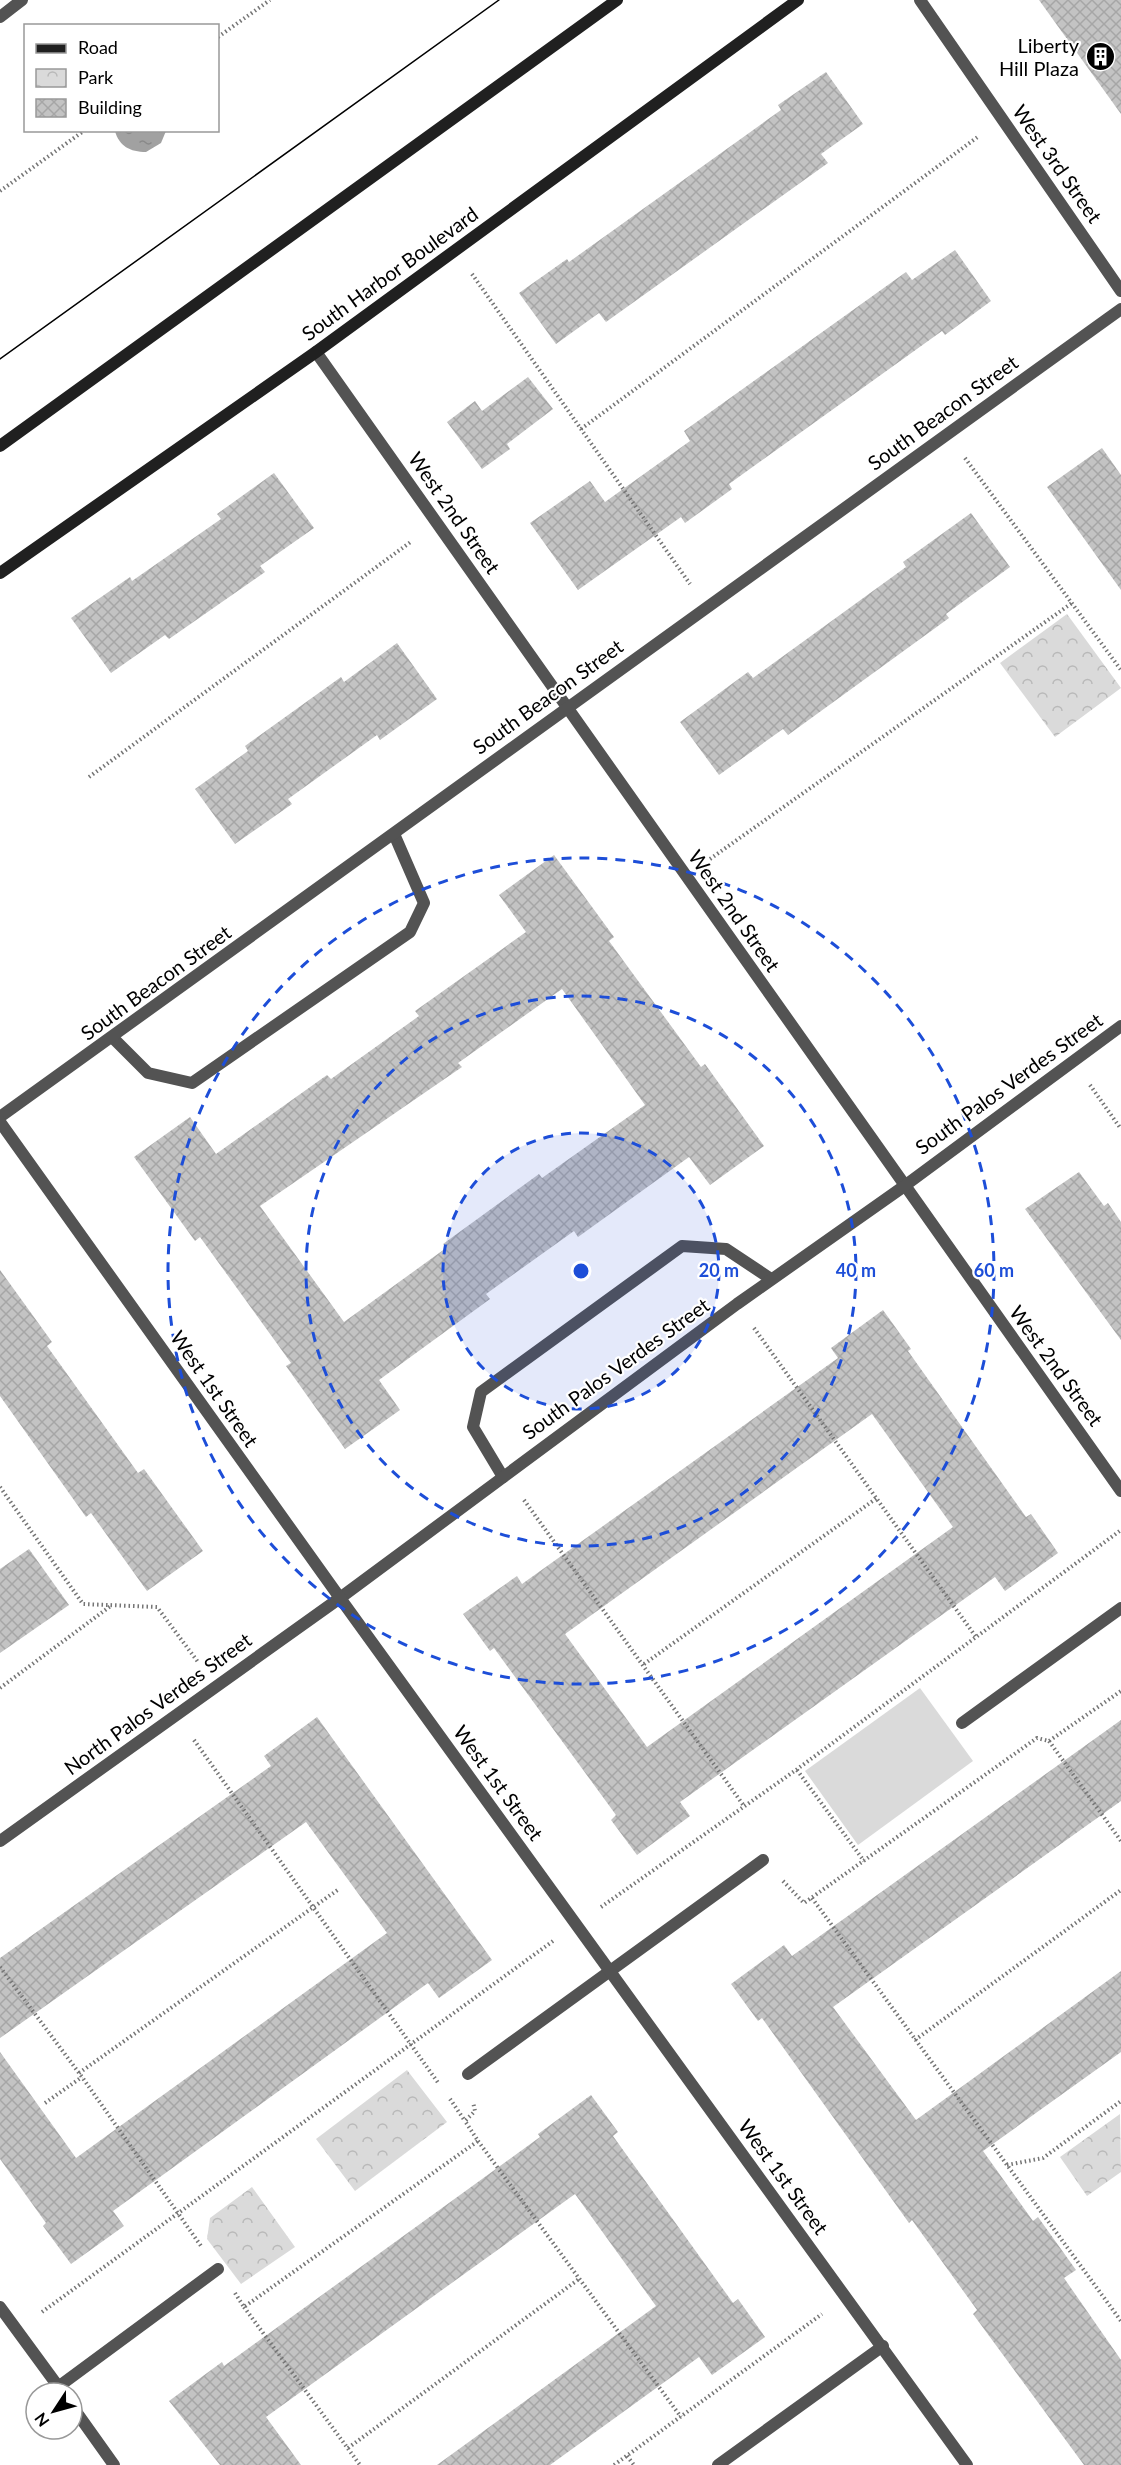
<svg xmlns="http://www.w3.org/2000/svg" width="1121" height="2465" font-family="Lato,sans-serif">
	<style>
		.park { fill: url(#park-crowns) }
		.pitch { fill: #dadada }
		.water { fill: url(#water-ripples) }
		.building { fill: url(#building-cross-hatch); fill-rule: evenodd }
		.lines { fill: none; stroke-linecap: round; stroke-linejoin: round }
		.path { stroke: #757575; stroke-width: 4; stroke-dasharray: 1.5 3; stroke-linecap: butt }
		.service { stroke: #535353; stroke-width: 12 }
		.minor { stroke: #535353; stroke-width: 12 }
		.tertiary { stroke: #535353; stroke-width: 12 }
		.secondary { stroke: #202020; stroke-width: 12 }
		.tram { stroke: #000; stroke-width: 1.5 }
		.ring { fill: none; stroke: #1d4ed8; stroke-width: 3; stroke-dasharray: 10 8 }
		.labels { text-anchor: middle; stroke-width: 4.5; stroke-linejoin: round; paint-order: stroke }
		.poi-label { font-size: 20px; fill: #000; stroke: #fff; text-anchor: end }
		.street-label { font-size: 20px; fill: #000; stroke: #fff }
		.centre { fill: #1d4ed8; stroke: #fff; stroke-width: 3 }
		.ring-label { font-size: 18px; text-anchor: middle; font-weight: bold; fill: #1d4ed8; stroke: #fff; stroke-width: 4.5; stroke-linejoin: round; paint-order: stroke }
	</style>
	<defs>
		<pattern id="park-crowns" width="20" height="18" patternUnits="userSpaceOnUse" patternTransform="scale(1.5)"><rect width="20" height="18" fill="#dadada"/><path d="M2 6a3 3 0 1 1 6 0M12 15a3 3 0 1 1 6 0" fill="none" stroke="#b9b9b9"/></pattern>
		<pattern id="water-ripples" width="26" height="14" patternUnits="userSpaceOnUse" patternTransform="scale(1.5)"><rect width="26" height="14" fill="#a1a1a1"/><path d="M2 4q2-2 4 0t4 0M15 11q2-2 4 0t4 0" fill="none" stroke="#898989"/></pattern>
		<pattern id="building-cross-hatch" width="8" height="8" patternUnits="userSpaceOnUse" patternTransform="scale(1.5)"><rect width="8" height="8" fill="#c3c3c3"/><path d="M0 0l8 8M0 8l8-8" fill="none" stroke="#a6a6a6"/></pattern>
	</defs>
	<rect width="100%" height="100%" fill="#fff"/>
	<g class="park">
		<path d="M 1067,614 L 1121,688 L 1055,737 L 1000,663 Z"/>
		<path d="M 407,2070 L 447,2122 L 355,2191 L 316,2139 Z"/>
		<path d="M 1120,2114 L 1121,2172 L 1087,2196 L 1060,2157 Z"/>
		<path d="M 252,2187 L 295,2247 L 241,2284 L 207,2239 L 210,2218 Z"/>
	</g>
	<path class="pitch" d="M 920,1688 L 973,1761 L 858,1845 L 805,1771 Z"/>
	<path class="water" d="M 115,131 L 115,130 L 166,131 L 161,143 L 146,152 C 130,152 119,146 115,131 Z"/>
	<g class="building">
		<path d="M 1039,0 L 1121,0 L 1121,114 Z"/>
		<path d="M 826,72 L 863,124 L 821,154 L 828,163 L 606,322 L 599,313 L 556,344 L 519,293 L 567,259 L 569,262 L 781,110 L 778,105 Z"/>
		<path d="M 955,250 L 991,301 L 945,335 L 942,331 L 729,484 L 732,489 L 685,523 L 681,517 L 578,590 L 530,523 L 590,481 L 605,502 L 690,441 L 684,431 L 906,272 L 912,280 Z"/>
		<path d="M 528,377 L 553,409 L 507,444 L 510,449 L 482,469 L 447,422 L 475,401 L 482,411 Z"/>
		<path d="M 1102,448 L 1121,475 L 1121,590 L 1047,487 Z"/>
		<path d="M 274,473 L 314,528 L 260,566 L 265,572 L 169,639 L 165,635 L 111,673 L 71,618 L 130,577 L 132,581 L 221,519 L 217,514 Z"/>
		<path d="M 971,513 L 1010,567 L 946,614 L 949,618 L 788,735 L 783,729 L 719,775 L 680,722 L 748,672 L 753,678 L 906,567 L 903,562 Z"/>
		<path d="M 397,643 L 437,699 L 380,740 L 377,735 L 288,799 L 292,804 L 235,844 L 195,789 L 248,751 L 245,746 L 341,677 L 344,682 Z"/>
		<path d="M 554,855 L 614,937 L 609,941 L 701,1067 L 705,1064 L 764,1146 L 710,1185 L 689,1157 L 578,1237 L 574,1231 L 486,1294 L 490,1299 L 379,1380 L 400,1410 L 345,1449 L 286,1366 L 291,1363 L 200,1237 L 195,1241 L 134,1157 L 190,1117 L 216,1154 L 327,1075 L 331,1079 L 419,1016 L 415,1011 L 526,932 L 499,895 ZM 562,989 L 645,1105 L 542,1178 L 539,1174 L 443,1244 L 446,1248 L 344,1322 L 260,1206 L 462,1067 L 458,1063 Z"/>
		<path d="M 1079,1172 L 1104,1206 L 1108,1203 L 1121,1222 L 1121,1340 L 1025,1209 Z"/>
		<path d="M 0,1270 L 52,1342 L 47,1346 L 138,1473 L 144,1469 L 203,1551 L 147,1591 L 91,1513 L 86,1517 L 0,1396 Z"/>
		<path d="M 883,1310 L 911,1349 L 908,1351 L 1026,1517 L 1031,1514 L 1058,1553 L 1005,1591 L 995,1577 L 680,1802 L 690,1816 L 637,1855 L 611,1820 L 616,1815 L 494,1648 L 490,1651 L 463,1614 L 517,1576 L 522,1584 L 838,1358 L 831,1348 ZM 872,1414 L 953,1527 L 647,1747 L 565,1634 Z"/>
		<path d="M 29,1549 L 69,1605 L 0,1653 L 0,1569 Z"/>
		<path d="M 317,1717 L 492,1960 L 439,1998 L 428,1983 L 113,2211 L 124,2226 L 71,2264 L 43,2226 L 46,2223 L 0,2159 L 0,2052 L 76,2158 L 387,1933 L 306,1822 L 0,2038 L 0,1958 L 271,1766 L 264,1756 Z"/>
		<path d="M 1121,1720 L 1121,1801 L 833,2007 L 916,2120 L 1121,1971 L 1121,2052 L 983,2151 L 1033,2221 L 1038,2217 L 1076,2270 L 1064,2278 L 1121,2360 L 1121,2465 L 1084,2465 L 973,2314 L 977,2310 L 912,2220 L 909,2223 L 762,2018 L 758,2021 L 731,1984 L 784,1945 L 792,1956 Z"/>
		<path d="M 591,2095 L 618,2132 L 613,2136 L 733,2303 L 738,2299 L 765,2337 L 712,2375 L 699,2357 L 550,2465 L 437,2465 L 656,2306 L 575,2194 L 266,2417 L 301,2465 L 220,2465 L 169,2401 L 222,2362 L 224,2366 L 540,2137 L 538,2134 Z"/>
	</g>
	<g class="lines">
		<g class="path">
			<path d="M 218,37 L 270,0"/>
			<path d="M 0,191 L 85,130"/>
			<path d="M 472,274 L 690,584"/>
			<path d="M 581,429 L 979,136"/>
			<path d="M 965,458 L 1121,670"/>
			<path d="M 89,777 L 412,541"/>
			<path d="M 710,859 L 1072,603"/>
			<path d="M 1090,1085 L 1121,1129"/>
			<path d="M 754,1328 L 976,1637"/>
			<path d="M 0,1487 L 83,1604 L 157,1607 L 198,1662"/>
			<path d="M 524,1500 L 744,1806"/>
			<path d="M 644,1664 L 877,1498"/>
			<path d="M 0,1688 L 112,1605"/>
			<path d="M 194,1740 L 439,2084"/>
			<path d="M 1049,1741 L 1121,1841"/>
			<path d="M 797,1770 L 864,1861"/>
			<path d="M 783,1881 L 804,1903 L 1037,1738 L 1049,1741 L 1121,1691"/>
			<path d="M 812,1898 L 1121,2321"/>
			<path d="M 601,1907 L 796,1770 L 1121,1530"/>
			<path d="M 0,1967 L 82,2077 L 201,2246"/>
			<path d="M 915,2040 L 1121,1890"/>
			<path d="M 79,2073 L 339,1889"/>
			<path d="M 450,2099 L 465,2121"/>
			<path d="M 45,2103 L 82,2077"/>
			<path d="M 478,2141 L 681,2417"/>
			<path d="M 1007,2165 L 1043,2158 L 1121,2101"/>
			<path d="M 235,2293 L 244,2307 L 478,2141 L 465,2121 L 475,2111 L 473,2102"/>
			<path d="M 244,2307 L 360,2465"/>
			<path d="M 42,2312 L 553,1941"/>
			<path d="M 348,2448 L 579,2279"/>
			<path d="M 627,2456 L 634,2465"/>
			<path d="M 614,2465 L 822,2314"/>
		</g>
		<g class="service">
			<path d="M 113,1038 L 148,1073 L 192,1083 L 410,932 L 424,903 L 394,834"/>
			<path d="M 503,1477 L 473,1427 L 481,1392 L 682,1246 L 726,1249 L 771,1279"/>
			<path d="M 962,1723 L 1121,1608"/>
			<path d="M 468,2074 L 763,1860"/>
			<path d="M 58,2387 L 218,2269"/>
			<path d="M 718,2465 L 883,2346"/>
		</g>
		<g class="minor">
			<path d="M 920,0 L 1121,291"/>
			<path d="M 0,17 L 22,0"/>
			<path d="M 316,352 L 1121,1491"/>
			<path d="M 0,1117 L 1121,309"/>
			<path d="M 0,1841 L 340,1598 L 737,1304 L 903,1187 L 1121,1026"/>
			<path d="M 0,2307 L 63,2393"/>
			<path d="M 72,2406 L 114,2465"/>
		</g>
		<path class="tertiary" d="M 0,1122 L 340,1598 L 967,2465"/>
		<g class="secondary">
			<path d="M 0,446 L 617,0"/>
			<path d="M 0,573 L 316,352 L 798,0"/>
		</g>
		<path class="tram" d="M 0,359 L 499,0"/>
	</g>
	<circle cx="581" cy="1271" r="138" fill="#1d4ed8" fill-opacity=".12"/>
	<g class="ring">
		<circle cx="581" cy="1271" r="138"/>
		<circle cx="581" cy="1271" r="275"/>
		<circle cx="581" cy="1271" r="413"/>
	</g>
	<defs>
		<symbol id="building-disc" viewBox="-11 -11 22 22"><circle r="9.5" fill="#000" stroke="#fff"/><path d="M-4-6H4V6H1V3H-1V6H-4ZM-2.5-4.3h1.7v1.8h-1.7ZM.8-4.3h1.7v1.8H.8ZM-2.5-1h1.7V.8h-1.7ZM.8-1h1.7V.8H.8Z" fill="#fff"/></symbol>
	</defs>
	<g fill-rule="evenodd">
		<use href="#building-disc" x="1084" y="40" width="33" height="33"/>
	</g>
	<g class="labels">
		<g class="poi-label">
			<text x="1079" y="53">Liberty<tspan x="1079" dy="23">Hill Plaza</tspan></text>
		</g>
		<g class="street-label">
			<text transform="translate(1057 164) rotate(55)" y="7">West 3rd Street</text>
			<text transform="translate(390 274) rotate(-36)" y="7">South Harbor Boulevard</text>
			<text transform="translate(943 413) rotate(-36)" y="7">South Beacon Street</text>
			<text transform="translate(454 513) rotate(55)" y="7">West 2nd Street</text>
			<text transform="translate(548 697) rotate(-36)" y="7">South Beacon Street</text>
			<text transform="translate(734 911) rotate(55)" y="7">West 2nd Street</text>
			<text transform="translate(156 983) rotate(-36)" y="7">South Beacon Street</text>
			<text transform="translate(1009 1084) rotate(-36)" y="7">South Palos Verdes Street</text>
			<text transform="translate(1056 1366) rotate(54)" y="7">West 2nd Street</text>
			<text transform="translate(616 1369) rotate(-36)" y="7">South Palos Verdes Street</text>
			<text transform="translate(214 1389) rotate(55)" y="7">West 1st Street</text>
			<text transform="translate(158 1704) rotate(-36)" y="7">North Palos Verdes Street</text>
			<text transform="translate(498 1783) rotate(54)" y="7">West 1st Street</text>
			<text transform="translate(783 2177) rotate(54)" y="7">West 1st Street</text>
		</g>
	</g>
	<circle cx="581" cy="1271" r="9" class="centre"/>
	<g class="ring-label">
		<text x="719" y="1277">20 m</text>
		<text x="856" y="1277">40 m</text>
		<text x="994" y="1277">60 m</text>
	</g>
	<rect x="24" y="24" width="195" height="108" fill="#ffffff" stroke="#999999" stroke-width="1.5"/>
	<rect x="36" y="44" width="30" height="9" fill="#202020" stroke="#999999" stroke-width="1.5"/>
	<text x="78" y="54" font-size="18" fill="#000000">Road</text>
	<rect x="36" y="69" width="30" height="18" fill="url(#park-crowns)" stroke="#999999" stroke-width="1.5"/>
	<text x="78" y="84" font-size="18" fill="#000000">Park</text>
	<rect x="36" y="99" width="30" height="18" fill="url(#building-cross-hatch)" stroke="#999999" stroke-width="1.5"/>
	<text x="78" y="114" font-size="18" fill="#000000">Building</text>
	<g transform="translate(54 2411) rotate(234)"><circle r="28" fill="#ffffff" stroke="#999999" stroke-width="1.5"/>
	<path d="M0-4.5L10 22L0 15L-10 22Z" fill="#000000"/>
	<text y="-9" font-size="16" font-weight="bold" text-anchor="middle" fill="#000000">N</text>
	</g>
</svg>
